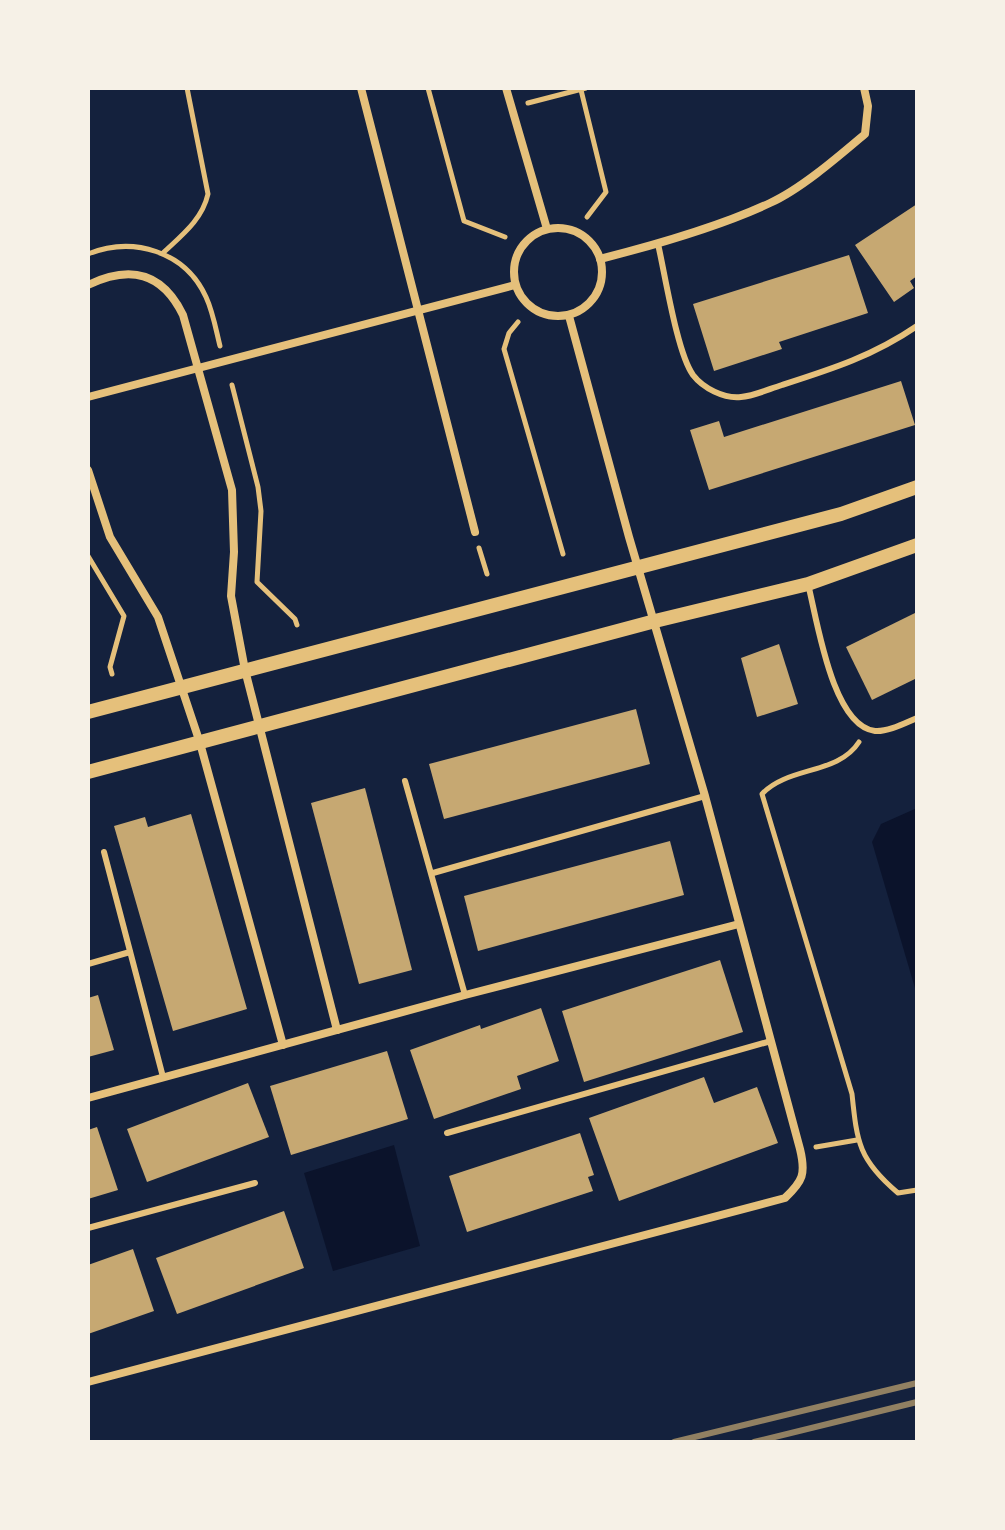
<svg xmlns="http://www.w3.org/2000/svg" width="1005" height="1530" font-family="'Nunito Sans',sans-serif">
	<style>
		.water { fill: #0b132b }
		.building { fill: #c6a872 }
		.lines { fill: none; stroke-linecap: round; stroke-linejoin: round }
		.path { stroke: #e5c07b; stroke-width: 5 }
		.service { stroke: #e5c07b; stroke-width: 6 }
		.minor { stroke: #e5c07b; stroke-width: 8 }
		.tertiary { stroke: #e5c07b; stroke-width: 14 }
		.rail { stroke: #918062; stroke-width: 6 }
	</style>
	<rect width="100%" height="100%" fill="#14213d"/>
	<g class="water">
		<path d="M 917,808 L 917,995 L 872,842 L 881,824 Z"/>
		<path d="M 394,1145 L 420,1246 L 333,1271 L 304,1173 Z"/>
	</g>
	<g class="building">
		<path d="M 917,204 L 917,276 L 910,281 L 914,288 L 894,302 L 855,245 Z"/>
		<path d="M 849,255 L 868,313 L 779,342 L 782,349 L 714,371 L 693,304 Z"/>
		<path d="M 901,381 L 915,425 L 709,490 L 690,430 L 719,421 L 724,437 Z"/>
		<path d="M 917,612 L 917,678 L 872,700 L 846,647 Z"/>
		<path d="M 779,644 L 798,704 L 757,717 L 741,658 Z"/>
		<path d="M 636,709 L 650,764 L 444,819 L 429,764 Z"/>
		<path d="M 365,788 L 412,970 L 359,984 L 311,803 Z"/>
		<path d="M 191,814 L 247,1009 L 173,1031 L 114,826 L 145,817 L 148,827 Z"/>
		<path d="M 670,841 L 684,895 L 478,951 L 464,896 Z"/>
		<path d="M 720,960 L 743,1032 L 584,1082 L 562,1011 Z"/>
		<path d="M 98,995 L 114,1050 L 88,1057 L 88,998 Z"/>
		<path d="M 541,1008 L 559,1061 L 517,1076 L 521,1089 L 434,1119 L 410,1050 L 480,1025 L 481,1029 Z"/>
		<path d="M 387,1051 L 408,1119 L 291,1155 L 270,1086 Z"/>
		<path d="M 704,1077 L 714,1103 L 757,1087 L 778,1143 L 619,1201 L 589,1118 Z"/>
		<path d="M 248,1083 L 269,1137 L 147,1182 L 127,1129 Z"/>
		<path d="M 97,1127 L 118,1190 L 88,1199 L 88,1130 Z"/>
		<path d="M 580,1133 L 594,1175 L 588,1177 L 593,1191 L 467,1232 L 449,1176 Z"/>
		<path d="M 284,1211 L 304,1268 L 177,1314 L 156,1258 Z"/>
		<path d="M 133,1249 L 154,1311 L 88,1334 L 88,1265 Z"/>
	</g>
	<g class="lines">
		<g class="path">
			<path d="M 428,88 L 464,221 L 505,237"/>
			<path d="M 581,90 L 606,192 L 587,217"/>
			<path d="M 528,103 L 586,88"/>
			<path d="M 163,253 C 182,235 202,220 208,194 L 187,88"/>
			<path d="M 88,254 C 133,236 185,251 206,297 C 213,312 216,330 220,346"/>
			<path d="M 518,322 L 509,333 L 504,349 L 563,554"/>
			<path d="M 232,385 L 258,487 L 261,511 L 257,582 L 295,619 L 297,625"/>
			<path d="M 479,548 L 487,574"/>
			<path d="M 88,556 L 124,616 L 110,667 L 112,674"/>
			<path d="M 859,742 C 838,775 788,766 762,794 L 852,1094 C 857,1143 859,1160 898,1193 L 917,1190"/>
			<path d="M 816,1147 L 857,1140"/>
		</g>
		<g class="service">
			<path d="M 658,244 C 665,274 677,353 693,375 C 703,388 724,399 741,397 C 754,396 769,389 782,385 C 832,369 873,356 917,326"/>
			<path d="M 808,584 C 817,619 832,726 875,731 C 888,732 905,723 917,718"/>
			<path d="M 405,781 L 465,995"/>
			<path d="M 104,852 L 163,1077"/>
			<path d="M 433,873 L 705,796"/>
			<path d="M 88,964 L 130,952"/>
			<path d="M 447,1133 L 771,1041"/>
			<path d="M 88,1228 L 255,1183"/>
		</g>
		<g class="minor">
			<path d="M 361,88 L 475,532"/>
			<path d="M 506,88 L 547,229"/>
			<circle cx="558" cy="272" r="44"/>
			<path d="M 600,259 C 655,245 719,227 770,203 C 801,189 839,156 865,134 L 868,106 L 864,88"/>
			<path d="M 88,285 C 130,265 162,272 183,315 L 232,490 L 234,552 L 231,596 L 245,670 L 337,1030"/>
			<path d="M 88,397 L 515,285"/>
			<path d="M 88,470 L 110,537 L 158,617 L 200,743 L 283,1045"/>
			<path d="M 88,1098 L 465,995 L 739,924"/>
			<path d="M 88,1382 L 785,1198 C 803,1181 806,1174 800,1149 L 705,796 L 629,537 L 569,316"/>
		</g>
		<g class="tertiary">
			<path d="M 88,712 L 841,514 L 917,487"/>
			<path d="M 88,772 L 655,621 L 808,584 L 917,545"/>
		</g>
		<g class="rail">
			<path d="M 674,1442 L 917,1383"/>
			<path d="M 754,1442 L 917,1402"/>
		</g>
	</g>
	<rect width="1005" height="1530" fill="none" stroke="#f6f1e7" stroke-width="180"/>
</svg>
